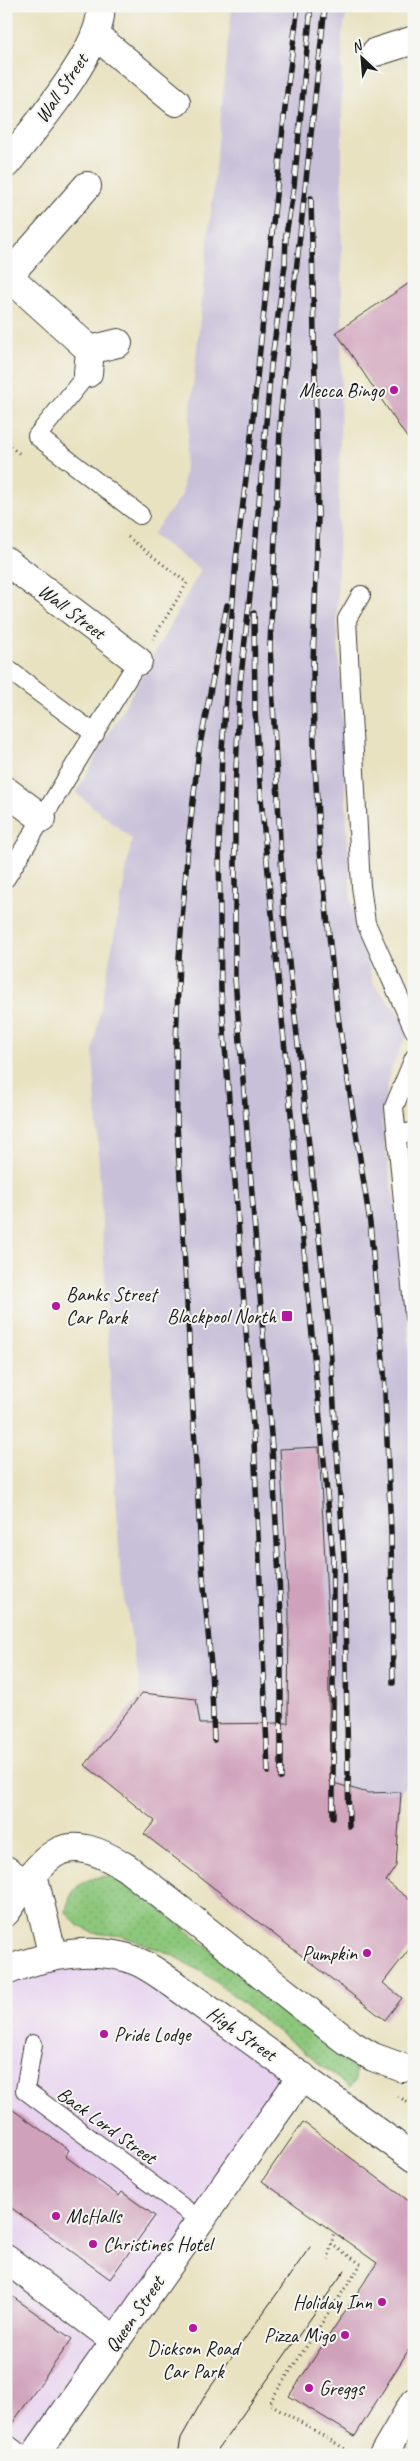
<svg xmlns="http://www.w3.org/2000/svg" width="420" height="2461" font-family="Caveat,sans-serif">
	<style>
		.built { fill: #e7d2ef }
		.railway { fill: #c8bfd8 }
		.grass { fill: url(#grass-dots); stroke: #54724c }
		.building { fill: #d0a1bb }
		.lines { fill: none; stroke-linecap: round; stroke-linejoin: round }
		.lane-casing { stroke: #3b3a35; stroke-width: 20 }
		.street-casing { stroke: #3b3a35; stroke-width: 30 }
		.primary-casing { stroke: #3b3a35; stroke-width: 30 }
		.path { stroke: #3b3a35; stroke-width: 3; stroke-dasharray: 1 4; stroke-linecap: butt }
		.lane { stroke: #fff; stroke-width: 18 }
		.street { stroke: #fff; stroke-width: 28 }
		.primary { stroke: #fff; stroke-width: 28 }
		.tram { stroke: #1c1c1c; stroke-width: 1 }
		.rail-casing { stroke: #1c1c1c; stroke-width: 5.5 }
		.rail { stroke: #f6f6f2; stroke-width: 4; stroke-dasharray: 11; stroke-linecap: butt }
		.poi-dot { fill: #b5179e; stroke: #f6f6f2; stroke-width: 2 }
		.labels { text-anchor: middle; stroke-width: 4; stroke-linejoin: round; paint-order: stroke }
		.street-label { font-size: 20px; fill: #1c1c1c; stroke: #f6f6f2 }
		.poi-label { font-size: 20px; fill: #1c1c1c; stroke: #f6f6f2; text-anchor: end }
	</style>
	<defs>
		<pattern id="grass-dots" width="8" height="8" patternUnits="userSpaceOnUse" patternTransform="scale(1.25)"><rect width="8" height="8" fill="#8cc77c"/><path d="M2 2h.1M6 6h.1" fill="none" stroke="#78aa6b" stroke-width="1.8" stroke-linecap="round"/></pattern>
	</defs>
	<rect width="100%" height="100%" fill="#f6f6f2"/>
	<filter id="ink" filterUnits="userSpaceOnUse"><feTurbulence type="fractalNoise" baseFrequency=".02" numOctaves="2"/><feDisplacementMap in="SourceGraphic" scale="10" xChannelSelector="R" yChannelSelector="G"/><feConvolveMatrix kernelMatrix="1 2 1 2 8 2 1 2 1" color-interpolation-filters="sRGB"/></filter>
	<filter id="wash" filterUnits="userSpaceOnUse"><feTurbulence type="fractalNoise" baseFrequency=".0096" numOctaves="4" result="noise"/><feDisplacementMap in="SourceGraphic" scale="20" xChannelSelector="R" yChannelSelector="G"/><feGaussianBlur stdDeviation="1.12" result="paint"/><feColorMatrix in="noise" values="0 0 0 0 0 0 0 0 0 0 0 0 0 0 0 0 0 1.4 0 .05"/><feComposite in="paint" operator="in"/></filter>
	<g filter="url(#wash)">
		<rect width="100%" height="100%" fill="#e9e2c1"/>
		<path class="built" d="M 108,1954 L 302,2076 L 37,2455 L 6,2455 L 6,1971 Z"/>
		<path class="railway" d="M 232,6 L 348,6 L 342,35 L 342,325 L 337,616 L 351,901 L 373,983 L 410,1028 L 390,1071 L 382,1124 L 405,1272 L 414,1433 L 413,1759 L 411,1775 L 401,1792 L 396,1866 L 386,1881 L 383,1983 L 402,1998 L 385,2020 L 144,1834 L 155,1821 L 85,1765 L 141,1693 L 120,1571 L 93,1050 L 132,839 L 76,793 L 201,570 L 152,535 L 182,495 Z"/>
		<path class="grass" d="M 109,1876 L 122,1878 L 339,2053 L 356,2068 L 355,2081 L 350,2088 L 204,1973 L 168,1953 L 122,1936 L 94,1933 L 78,1926 L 66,1912 C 70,1886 84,1878 109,1876 Z"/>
		<g id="blocks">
			<g class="building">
				<path d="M 414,280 L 414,448 L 336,332 Z"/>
				<path d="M 319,1447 L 328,1616 L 330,1782 L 368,1793 L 401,1792 L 396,1866 L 386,1881 L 414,1903 L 414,1943 L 383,1983 L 402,1998 L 385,2020 L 144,1834 L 155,1821 L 85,1765 L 142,1693 L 196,1699 L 200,1724 L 288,1723 L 289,1613 L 280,1449 Z"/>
				<path d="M 6,2105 L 69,2150 L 65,2156 L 119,2196 L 122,2192 L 155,2216 L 110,2279 L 6,2204 Z"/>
				<path d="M 303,2122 L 414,2205 L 414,2341 L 355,2436 L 289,2396 L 377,2263 L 262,2181 Z"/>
				<path d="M 6,2292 L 72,2339 L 6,2432 Z"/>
			</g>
		</g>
	</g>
	<g filter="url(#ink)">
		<use href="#blocks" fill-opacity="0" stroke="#3b3a35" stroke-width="1"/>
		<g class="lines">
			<defs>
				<g id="lane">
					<path d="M 88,373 L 37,436 L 140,515"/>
					<path d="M 361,595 L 347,619 L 361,886 L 366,923 L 414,1030"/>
					<path d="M 6,668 L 95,734"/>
					<path d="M 6,878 L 138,661"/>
					<path d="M 414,1058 L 394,1107 L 414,1317"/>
					<path d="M 397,1134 L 414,1132"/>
					<path d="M 33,2044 L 25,2090 L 201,2221"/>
					<path d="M 6,2443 L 22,2455"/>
				</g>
				<g id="street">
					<path d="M 95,35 L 176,102"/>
					<path d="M 376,52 L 414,40"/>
					<path d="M 6,164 C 30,134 107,44 100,6"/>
					<path d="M 6,274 L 90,350"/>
					<path d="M 8,276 L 87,186"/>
					<path d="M 88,373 L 90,350 L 118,343"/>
					<path d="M 6,561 L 138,661"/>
					<path d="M 6,791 L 42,818"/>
					<path d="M 6,1870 L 26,1884"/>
					<path d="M 33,1874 L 53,1957"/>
					<path d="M 6,1912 C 45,1858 58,1824 127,1868 L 349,2043 L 373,2057 L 403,2068"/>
					<path d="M 6,2259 L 116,2341"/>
					<path d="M 35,2455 L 302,2076"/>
				</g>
				<g id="primary">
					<path d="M 6,1971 C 44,1955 96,1945 136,1961 C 149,1966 160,1975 172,1983 L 414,2158"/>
					<path d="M 383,2455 L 414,2402"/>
				</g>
			</defs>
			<use href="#lane" class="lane-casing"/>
			<use href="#street" class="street-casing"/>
			<use href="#primary" class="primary-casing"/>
			<g class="path">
				<path d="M 6,444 L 20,454"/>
				<path d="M 128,537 L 187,583 L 153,639"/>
				<path d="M 398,2096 L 414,2107"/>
				<path d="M 331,2244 L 361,2264 L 269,2403 L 355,2455"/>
				<path d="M 328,2260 L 334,2232"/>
			</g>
			<use href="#lane" class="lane"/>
			<use href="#street" class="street"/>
			<use href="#primary" class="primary"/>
			<g class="tram">
				<path d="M 178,2455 L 181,2438 L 207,2392 L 310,2247"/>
				<path d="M 214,2455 L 345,2270"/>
			</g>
			<defs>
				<g id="rail">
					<path d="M 325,6 L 281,409 L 270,646 L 284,916 L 329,1329 L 344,1558 L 349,1826"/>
					<path d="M 311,198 L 318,516 L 313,663 L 314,750 L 320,850 L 337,1010 L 370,1223 L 384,1370 L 391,1532 L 393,1683"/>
					<path d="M 254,613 L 255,712 L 261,798 L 333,1556 L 333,1817"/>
					<path d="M 214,1740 L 211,1666 L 201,1553 L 177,1124 L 176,1044 L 179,958 L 188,845 L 199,750 L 227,605"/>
					<path d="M 268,1772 L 254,1440 L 221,991 L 219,847 L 222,750 L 236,559 L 250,446 L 285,108 L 298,6"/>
					<path d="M 281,1778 L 281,1616 L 272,1448 L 235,978 L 235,791 L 240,685 L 254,559 L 271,366 L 285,265 L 286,235 L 294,186 L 311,6"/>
				</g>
			</defs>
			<use href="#rail" class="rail-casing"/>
			<use href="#rail" class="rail"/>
		</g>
	</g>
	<g class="poi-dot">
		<circle cx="394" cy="390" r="5"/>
		<circle cx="56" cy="1306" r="5"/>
		<rect x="281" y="1310" width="12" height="12" rx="2.5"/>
		<circle cx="367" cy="1953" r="5"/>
		<circle cx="104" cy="2034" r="5"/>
		<circle cx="56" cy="2216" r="5"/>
		<circle cx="93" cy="2244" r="5"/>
		<circle cx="382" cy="2302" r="5"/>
		<circle cx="193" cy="2328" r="5"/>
		<circle cx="345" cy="2335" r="5"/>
		<circle cx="309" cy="2388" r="5"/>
	</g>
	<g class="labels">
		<g class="street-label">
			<text transform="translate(61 88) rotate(-56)" y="7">Wall Street</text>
			<text transform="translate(72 611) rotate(37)" y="7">Wall Street</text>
			<text transform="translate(242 2033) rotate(35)" y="7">High Street</text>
			<text transform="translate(107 2125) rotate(36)" y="7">Back Lord Street</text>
			<text transform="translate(134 2314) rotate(-55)" y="7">Queen Street</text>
		</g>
		<g class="poi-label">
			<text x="384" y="397">Mecca Bingo</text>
			<text x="66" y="1301" text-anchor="start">Banks Street<tspan x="66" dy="23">Car Park</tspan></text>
			<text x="276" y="1323">Blackpool North</text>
			<text x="357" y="1960">Pumpkin</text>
			<text x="114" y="2041" text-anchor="start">Pride Lodge</text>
			<text x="66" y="2223" text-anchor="start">McHalls</text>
			<text x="103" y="2251" text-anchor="start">Christines Hotel</text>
			<text x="372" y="2309">Holiday Inn</text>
			<text x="335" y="2342">Pizza Migo</text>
			<text x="193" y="2355" text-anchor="middle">Dickson Road<tspan x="193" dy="23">Car Park</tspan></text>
			<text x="319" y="2395" text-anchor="start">Greggs</text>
		</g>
	</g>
	<rect width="420" height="2461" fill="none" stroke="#f6f6f2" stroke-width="25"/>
	<g transform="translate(362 58) rotate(334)" stroke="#f6f6f2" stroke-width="4" paint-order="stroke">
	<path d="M0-4L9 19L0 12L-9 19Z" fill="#1c1c1c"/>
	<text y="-8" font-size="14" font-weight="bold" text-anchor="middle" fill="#1c1c1c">N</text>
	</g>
</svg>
